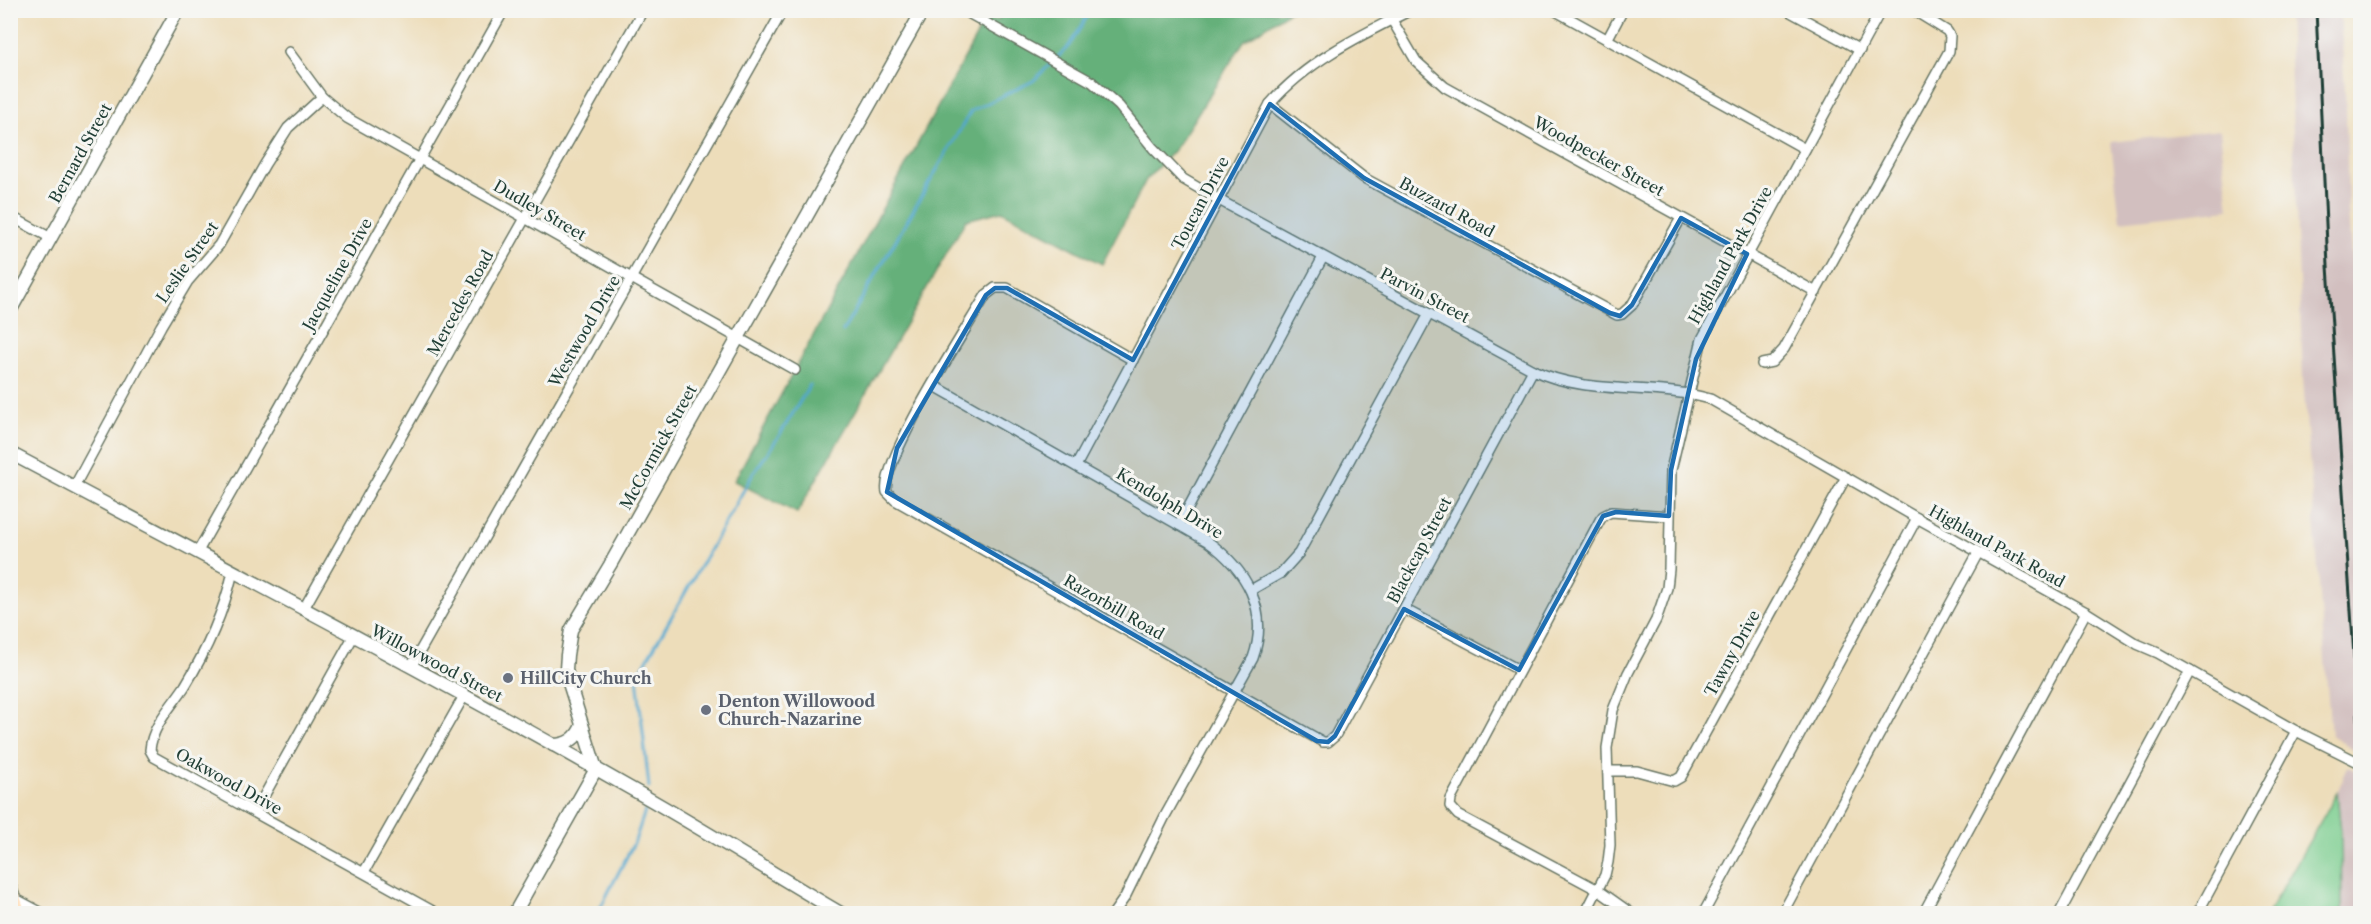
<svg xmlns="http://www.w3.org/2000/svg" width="2371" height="924" font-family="'Libre Caslon Text',serif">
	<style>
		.industrial { fill: #d2bfbf }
		.green { fill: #7ccd8f; stroke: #4e8562; stroke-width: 1.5 }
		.forest { fill: #65b07a; stroke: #427657; stroke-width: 1.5 }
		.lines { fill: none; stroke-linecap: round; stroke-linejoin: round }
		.stream { stroke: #53a8cf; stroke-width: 3 }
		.minor-casing { stroke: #677563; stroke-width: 12 }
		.tertiary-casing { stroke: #677563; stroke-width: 15 }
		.secondary-casing { stroke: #677563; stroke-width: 16 }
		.minor { stroke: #fff; stroke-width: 9 }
		.tertiary { stroke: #fff; stroke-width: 12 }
		.secondary { stroke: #ffe4c6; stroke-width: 14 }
		.rail { stroke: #1f3d34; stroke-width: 3 }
		.marked { fill: #1f6fb2; fill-opacity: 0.2; stroke: #1f6fb2; stroke-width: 4.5; stroke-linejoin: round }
		.worship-dot { fill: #6b7280; stroke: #f6f6f2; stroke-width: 2 }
		.labels { text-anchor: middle; stroke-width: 6; stroke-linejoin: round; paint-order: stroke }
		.street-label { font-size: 16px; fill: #1f3d34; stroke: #f6f6f2 }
		.worship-label { font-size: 16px; font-weight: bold; fill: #5b616d; stroke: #f6f6f2; text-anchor: start }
	</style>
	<rect width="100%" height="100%" fill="#f6f6f2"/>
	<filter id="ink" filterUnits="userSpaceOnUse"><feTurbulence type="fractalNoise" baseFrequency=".0167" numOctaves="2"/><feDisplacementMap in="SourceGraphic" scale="12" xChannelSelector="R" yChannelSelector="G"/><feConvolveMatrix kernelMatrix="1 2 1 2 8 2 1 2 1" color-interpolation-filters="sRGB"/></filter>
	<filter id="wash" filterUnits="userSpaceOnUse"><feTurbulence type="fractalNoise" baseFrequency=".008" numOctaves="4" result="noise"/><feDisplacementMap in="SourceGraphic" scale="24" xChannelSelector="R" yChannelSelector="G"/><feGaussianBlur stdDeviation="1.35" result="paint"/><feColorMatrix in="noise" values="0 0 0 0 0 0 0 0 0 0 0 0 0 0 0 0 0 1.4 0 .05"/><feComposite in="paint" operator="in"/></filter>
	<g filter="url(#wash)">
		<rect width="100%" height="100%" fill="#edddba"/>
		<g class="industrial">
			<path d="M 2288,11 L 2340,11 L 2346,109 L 2348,209 L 2360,381 L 2360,753 L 2331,736 L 2303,379 Z"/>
			<path d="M 2220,130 L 2229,209 L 2120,221 L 2111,142 Z"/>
			<path d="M 2348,766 L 2360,773 L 2360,913 L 2342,913 L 2341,832 L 2337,793 Z"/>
		</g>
		<path class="green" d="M 2337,793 L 2341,832 L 2342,913 L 2268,913 Z"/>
		<path class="forest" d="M 1002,10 L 1290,11 L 1244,41 L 1175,149 L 1146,180 L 1102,264 L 1002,211 L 966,220 L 797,513 L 734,481 L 985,20 L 999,20 Z"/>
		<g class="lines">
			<g class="stream">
				<path d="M 843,331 L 971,111 L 1033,81 L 1069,46 L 1091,10"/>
				<path d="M 649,787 L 637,677 L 753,474 L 779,436 L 810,385"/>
				<path d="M 597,914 L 635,841 L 645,811"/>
			</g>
		</g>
	</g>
	<g filter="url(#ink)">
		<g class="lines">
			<defs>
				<g id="minor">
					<path d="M 963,10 L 1092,82 L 1119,106 L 1153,148 L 1183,179 L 1219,200 L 1533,370 C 1587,396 1653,383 1710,399 L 1917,518"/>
					<path d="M 1554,10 L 1805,149"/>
					<path d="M 1787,10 L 1860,50"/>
					<path d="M 1392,20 L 1416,61 L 1445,87 L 1816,292"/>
					<path d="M 1607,40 L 1623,10"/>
					<path d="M 289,52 L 322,97 L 347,118 L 795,370"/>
					<path d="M 1270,104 L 1364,178 L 1617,315 L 1622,314 L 1632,305 L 1681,218"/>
					<path d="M 10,216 L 51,238"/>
					<path d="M 1133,360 L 1007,288 L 995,288 L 986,295 C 967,328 879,462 887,492 L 895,500 L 1323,742 L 1328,742 L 1335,736 L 1533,370"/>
					<path d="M 1762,364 L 1772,362 L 1784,349 L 1949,51 L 1950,36 L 1947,31 L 1913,10"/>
					<path d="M 933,385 L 1207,541 C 1246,569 1270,610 1253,658 L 1165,816 L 1125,897 L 1113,914"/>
					<path d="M 1076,466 L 1270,104 C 1307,61 1361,35 1411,10"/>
					<path d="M 74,487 L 161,326 L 188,281 L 219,245 L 265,164 L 288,128 L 322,97"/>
					<path d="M 1179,525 L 1323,257"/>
					<path d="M 197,553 L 504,10"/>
					<path d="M 233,572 C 223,614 207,650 185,686 C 172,706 152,725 150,750 L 154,757 L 438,914"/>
					<path d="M 1251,590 L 1281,573 L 1299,553 L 1429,314"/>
					<path d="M 1404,609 L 1519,670"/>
					<path d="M 303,610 L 643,10"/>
					<path d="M 411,667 L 783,10"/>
					<path d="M 1608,771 L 1637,771 L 1674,781 L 1681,777 L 1846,477"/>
					<path d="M 255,812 L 353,637"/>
					<path d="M 364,872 L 464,696"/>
					<path d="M 14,898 L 44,914"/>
					<path d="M 1585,914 L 1605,875 L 1608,862 L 1610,845 L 1607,748 L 1613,710 L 1628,673 L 1656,620 L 1667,588 L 1669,569 L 1671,470 L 1702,339 L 1881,10"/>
					<path d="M 1632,914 L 1598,890 L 1458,815 L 1450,806 L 1451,799 L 1600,520 L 1603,516 L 1611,512 L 1669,516"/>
					<path d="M 1703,914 L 1917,518 L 2086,612 L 2137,644 L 2158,653 L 2296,731 L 2360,763"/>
					<path d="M 1782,914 L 1978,553"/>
					<path d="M 1923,914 L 2086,612"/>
					<path d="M 2059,914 L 2190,671"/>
					<path d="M 2197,914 L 2296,731"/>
				</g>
				<g id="tertiary">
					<path d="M 10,311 L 178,10"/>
					<path d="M 10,453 C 217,563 425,671 628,787 C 700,827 770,872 842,914"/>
					<path d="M 553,745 C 567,745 577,739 582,725"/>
					<path d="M 514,914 L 596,769 L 569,683 L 566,669 L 567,655 L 571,630 L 610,565 L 923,10"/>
				</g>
				<path id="secondary" d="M 10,889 L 19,914"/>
			</defs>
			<use href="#minor" class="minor-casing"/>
			<use href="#tertiary" class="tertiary-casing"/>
			<use href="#secondary" class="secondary-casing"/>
			<use href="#minor" class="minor"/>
			<use href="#tertiary" class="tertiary"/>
			<use href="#secondary" class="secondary"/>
			<path class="rail" d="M 2316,10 L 2328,266 L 2360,746"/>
		</g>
	</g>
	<path class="marked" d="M 1270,104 L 1364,178 L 1610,313 L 1620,316 L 1632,305 L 1681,218 L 1747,254 L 1696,359 L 1671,470 L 1669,516 L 1616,512 L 1603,516 L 1519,670 L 1404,609 L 1335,736 L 1328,742 L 1317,741 L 887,492 L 897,448 L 986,295 L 995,288 L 1007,288 L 1133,360 Z"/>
	<g class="worship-dot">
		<circle cx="508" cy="678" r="6"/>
		<circle cx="706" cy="710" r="6"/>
	</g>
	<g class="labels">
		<g class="street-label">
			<text transform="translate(80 153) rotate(-61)" y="6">Bernard Street</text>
			<text transform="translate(1599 156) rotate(29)" y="6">Woodpecker Street</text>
			<text transform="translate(1200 203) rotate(-62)" y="6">Toucan Drive</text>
			<text transform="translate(1447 207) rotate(29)" y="6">Buzzard Road</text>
			<text transform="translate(540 210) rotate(30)" y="6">Dudley Street</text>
			<text transform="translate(1730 255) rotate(-61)" y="6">Highland Park Drive</text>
			<text transform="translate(187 262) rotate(-55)" y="6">Leslie Street</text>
			<text transform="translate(337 274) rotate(-61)" y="6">Jacqueline Drive</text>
			<text transform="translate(1425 295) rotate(28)" y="6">Parvin Street</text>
			<text transform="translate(460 303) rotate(-61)" y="6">Mercedes Road</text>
			<text transform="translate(584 331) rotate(-60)" y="6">Westwood Drive</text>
			<text transform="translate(658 447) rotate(-61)" y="6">McCormick Street</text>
			<text transform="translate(1170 503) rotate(31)" y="6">Kendolph Drive</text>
			<text transform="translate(1997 546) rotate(29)" y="6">Highland Park Road</text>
			<text transform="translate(1419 550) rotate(-62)" y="6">Blackcap Street</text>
			<text transform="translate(1114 607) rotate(30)" y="6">Razorbill Road</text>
			<text transform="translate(1732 653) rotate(-61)" y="6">Tawny Drive</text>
			<text transform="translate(437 663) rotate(28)" y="6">Willowwood Street</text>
			<text transform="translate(229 781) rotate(29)" y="6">Oakwood Drive</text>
		</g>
		<g class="worship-label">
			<text x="520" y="684">HillCity Church</text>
			<text x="718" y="707">Denton Willowood<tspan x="718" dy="18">Church-Nazarine</tspan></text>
		</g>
	</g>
	<rect width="2371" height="924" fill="none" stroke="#f6f6f2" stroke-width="36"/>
</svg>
